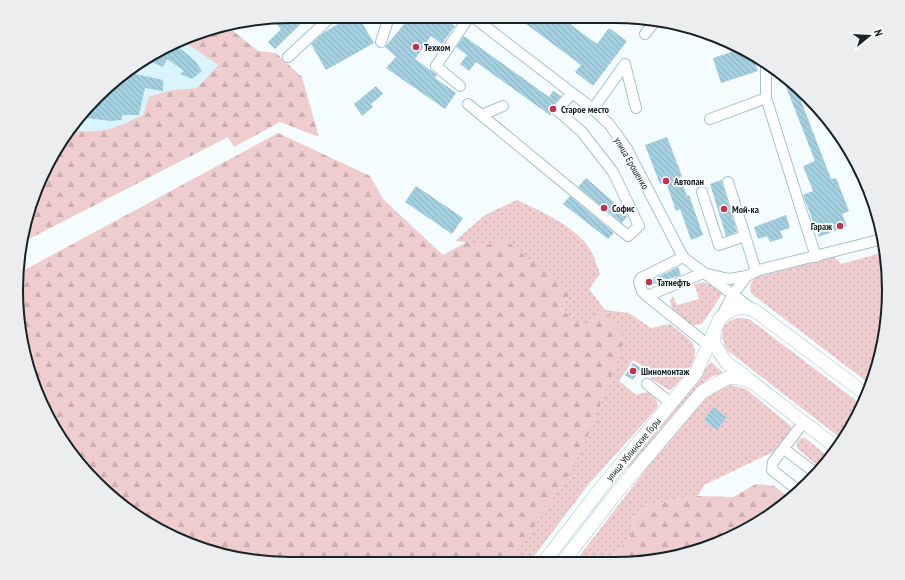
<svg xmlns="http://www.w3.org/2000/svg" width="905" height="580" font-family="'PT Sans Narrow',sans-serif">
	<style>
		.built { fill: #daf4fd }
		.grass { fill: url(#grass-dots) }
		.forest { fill: url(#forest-firs) }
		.building { fill: url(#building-back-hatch) }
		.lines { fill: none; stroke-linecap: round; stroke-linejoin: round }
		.minor-casing { stroke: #a3c3cf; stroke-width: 12 }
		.major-casing { stroke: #a3c3cf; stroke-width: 14 }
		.minor { stroke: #fff; stroke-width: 10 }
		.major { stroke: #fff; stroke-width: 13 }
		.poi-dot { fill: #c23251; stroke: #fff; stroke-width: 1.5 }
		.labels { text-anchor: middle; stroke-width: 3.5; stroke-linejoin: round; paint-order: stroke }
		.poi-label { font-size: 10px; font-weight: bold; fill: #162327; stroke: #fff; text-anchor: start }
		.street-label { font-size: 10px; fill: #162327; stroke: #fff }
		.rim { fill: none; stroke: #162327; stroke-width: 2 }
	</style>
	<defs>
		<pattern id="grass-dots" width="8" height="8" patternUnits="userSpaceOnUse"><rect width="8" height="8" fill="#efccce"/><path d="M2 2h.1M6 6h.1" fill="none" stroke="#ccafb1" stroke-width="1.8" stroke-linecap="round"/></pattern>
		<pattern id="forest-firs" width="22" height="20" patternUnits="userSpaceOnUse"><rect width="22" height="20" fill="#efccce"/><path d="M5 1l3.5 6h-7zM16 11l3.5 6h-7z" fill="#ccafb1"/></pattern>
		<pattern id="building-back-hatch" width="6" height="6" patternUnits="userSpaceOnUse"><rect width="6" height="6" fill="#a3d0e1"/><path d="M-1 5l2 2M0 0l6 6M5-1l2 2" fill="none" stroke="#8cb2c1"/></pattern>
	</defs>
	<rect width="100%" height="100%" fill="#f5fcfe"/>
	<path class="built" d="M 182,40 L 218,65 L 197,88 L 172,90 L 143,115 L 116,128 L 92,132 L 69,130 L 72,123 L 138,62 Z"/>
	<g class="grass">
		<path d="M 517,200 C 540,211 578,227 591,251 C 595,258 597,267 600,274 L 589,289 L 605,310 L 629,313 L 651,328 L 670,324 C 676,329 684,334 690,340 C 705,357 683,377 672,389 L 669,390 L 651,379 L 647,369 L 633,360 L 619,381 L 636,395 L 648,392 L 657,401 L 658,407 L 588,485 L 529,563 L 509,563 L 527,535 L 585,327 L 560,309 L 571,293 L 487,245 L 455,241 L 485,215 Z"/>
		<path d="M 885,252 C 892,291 888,348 871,385 L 753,295 L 750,291 L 751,283 L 756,277 L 834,257 L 841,264 Z"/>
		<path d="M 703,282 L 718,288 L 722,294 L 702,324 C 687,329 673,316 670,301 L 673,296 L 677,305 L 699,299 L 694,284 Z"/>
		<path d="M 738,318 L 749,319 L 761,328 L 862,405 L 852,427 L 843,440 L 727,350 C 719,335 719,323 738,318 Z"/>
		<path d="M 711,362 L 724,373 L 713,376 L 700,385 L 630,468 L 626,465 Z"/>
		<path d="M 731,385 L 746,389 L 792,427 L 777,449 L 771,453 L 704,485 L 698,496 L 651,504 L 634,519 L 631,536 L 607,563 L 574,563 L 690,412 C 702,400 714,389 731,385 Z"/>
		<path d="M 801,438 L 805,438 L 830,458 L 822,469 L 798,449 L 796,443 Z"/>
	</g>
	<g class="forest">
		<path d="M 227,26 L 258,51 L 276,53 L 302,77 L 319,137 L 280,122 L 234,147 L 228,137 L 23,242 L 31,202 L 69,130 C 103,134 113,129 143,115 L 149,97 L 172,90 L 197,88 L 218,65 L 182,40 L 202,30 Z"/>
		<path d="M 278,133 L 370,176 L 384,200 L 443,255 L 467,242 L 487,245 L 504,239 L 571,293 L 560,309 L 585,327 L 605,310 L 625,339 L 599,409 L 573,470 L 509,563 L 254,562 L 185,543 L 110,496 L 53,427 L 25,361 L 17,274 Z"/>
		<path d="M 756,484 L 774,486 L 791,499 C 743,544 670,564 607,563 L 631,536 L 634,519 L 651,504 L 698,496 L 733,497 Z"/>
	</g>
	<g class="building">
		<path d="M 290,16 L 309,16 L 275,49 L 268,42 L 281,29 L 272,19 Z"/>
		<path d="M 351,16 L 358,16 L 374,43 L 326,70 L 311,44 L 323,33 Z"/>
		<path d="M 410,17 L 442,17 L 455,26 L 442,44 L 431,36 L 415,59 L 437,75 L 435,78 L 456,93 L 445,109 L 386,68 L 396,57 L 385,47 Z"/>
		<path d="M 518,18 L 566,18 L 573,23 L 571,25 L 597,44 L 609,28 L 627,41 L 593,86 L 575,72 L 581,65 Z"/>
		<path d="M 464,36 L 549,97 L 553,91 L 561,96 L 551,108 L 551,116 L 476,62 L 469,71 L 460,64 L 467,55 L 456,47 Z"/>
		<path d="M 175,44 L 195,61 L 202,71 L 192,79 L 180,74 L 184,71 L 167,59 L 163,67 L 144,59 Z"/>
		<path d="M 740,49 L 743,56 L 750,54 L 752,55 L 758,71 L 721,83 L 713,58 Z"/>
		<path d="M 127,72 L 163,80 L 163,91 L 145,88 L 139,115 L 122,115 L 122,120 L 110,121 L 79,117 Z"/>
		<path d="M 781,74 L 795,84 L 802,91 L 798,93 L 831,179 L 836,178 L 849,211 L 842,214 L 847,226 L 819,237 L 803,195 L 813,191 L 803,166 L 815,161 Z"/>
		<path d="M 376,86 L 383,94 L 371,104 L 373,107 L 362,116 L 354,104 Z"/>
		<path d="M 667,137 L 682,176 L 680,177 L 687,196 L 689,195 L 703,235 L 691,240 L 680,209 L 676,211 L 666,182 L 660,184 L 645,145 Z"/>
		<path d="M 586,178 L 625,212 L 627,217 L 622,223 L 578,187 Z"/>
		<path d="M 721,180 L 737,232 L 726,236 L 710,184 Z"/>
		<path d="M 416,186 L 463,218 L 452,234 L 405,202 Z"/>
		<path d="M 570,196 L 614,233 L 608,239 L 563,204 Z"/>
		<path d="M 786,215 L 790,228 L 780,231 L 783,238 L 770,242 L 767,236 L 758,239 L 754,227 Z"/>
		<path d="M 678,267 L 681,275 L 647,286 L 646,283 Z"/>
		<path d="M 633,363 L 641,368 L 633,380 L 625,375 Z"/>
		<path d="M 713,407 L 727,417 L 717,430 L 704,420 Z"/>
	</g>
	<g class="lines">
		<defs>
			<g id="minor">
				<path d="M 473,17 L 593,109 L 609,124 L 627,149 L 683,257 L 752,309"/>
				<path d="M 645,34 L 656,20"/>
				<path d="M 381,42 L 389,17"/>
				<path d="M 288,57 L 332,16"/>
				<path d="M 766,64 L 766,98 L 816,257"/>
				<path d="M 460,86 L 436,66 L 469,17"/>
				<path d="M 468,104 L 628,236 L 639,226 L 613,172 L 582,132 L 557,110 L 572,93"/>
				<path d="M 593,109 L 625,64 L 636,108"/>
				<path d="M 482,115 L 503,106"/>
				<path d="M 710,119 L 766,98"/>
				<path d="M 728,182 L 756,271"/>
				<path d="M 702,192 L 719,245 L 745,236"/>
				<path d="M 683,257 L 641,278 L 639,282 L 642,291 L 647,296 L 708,345"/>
				<path d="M 647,296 L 703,273 L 729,279 L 747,276 L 759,270 L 883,239"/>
				<path d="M 721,317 L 733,294 L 747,276"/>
				<path d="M 647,384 L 671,403"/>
				<path d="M 784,449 L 817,474"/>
				<path d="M 799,491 L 772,470 L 773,462 L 804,422"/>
			</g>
			<g id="major">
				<path d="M 714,332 L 714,344 L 726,362 L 837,448"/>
				<path d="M 543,563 L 605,483 L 696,373 L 720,318 L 730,311 L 741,307 L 754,310 L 867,395"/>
				<path d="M 562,563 L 618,491 L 702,392 L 727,378 L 739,378 L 752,382"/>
			</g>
		</defs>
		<use href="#minor" class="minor-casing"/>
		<use href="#major" class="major-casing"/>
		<use href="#minor" class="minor"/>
		<use href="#major" class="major"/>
	</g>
	<g class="poi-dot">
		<circle cx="416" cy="47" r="4"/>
		<circle cx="553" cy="109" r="4"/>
		<circle cx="666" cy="181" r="4"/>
		<circle cx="604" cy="208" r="4"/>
		<circle cx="724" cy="209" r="4"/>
		<circle cx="840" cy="226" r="4"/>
		<circle cx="649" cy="282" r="4"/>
		<circle cx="633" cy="371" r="4"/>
	</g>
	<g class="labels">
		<g class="poi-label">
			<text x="424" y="51">Техком</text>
			<text x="561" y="113">Старое место</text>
			<text x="674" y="185">Автопан</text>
			<text x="612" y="212">Софис</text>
			<text x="732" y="213">Мой-ка</text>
			<text x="832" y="230" text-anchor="end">Гараж</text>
			<text x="657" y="286">Татнефть</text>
			<text x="641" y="375">Шиномонтаж</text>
		</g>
		<g class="street-label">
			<text transform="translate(632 163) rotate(60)" y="4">улица Ерошенко</text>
			<text transform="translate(633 449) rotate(-50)" y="4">улица Ублинские Горы</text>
		</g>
	</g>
	<path d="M0 0H905V580H0ZM290 23H615A267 267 0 0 1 882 290V290A267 267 0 0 1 615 557H290A267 267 0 0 1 23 290V290A267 267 0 0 1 290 23Z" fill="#ecedee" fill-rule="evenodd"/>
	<path class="rim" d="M290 23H615A267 267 0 0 1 882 290V290A267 267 0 0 1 615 557H290A267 267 0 0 1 23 290V290A267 267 0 0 1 290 23Z"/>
	<g transform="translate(869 36) rotate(72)" stroke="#ffffff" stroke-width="3" paint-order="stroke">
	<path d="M0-3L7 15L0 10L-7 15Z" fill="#162327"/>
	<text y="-6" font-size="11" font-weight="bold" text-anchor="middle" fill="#162327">N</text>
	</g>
</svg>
